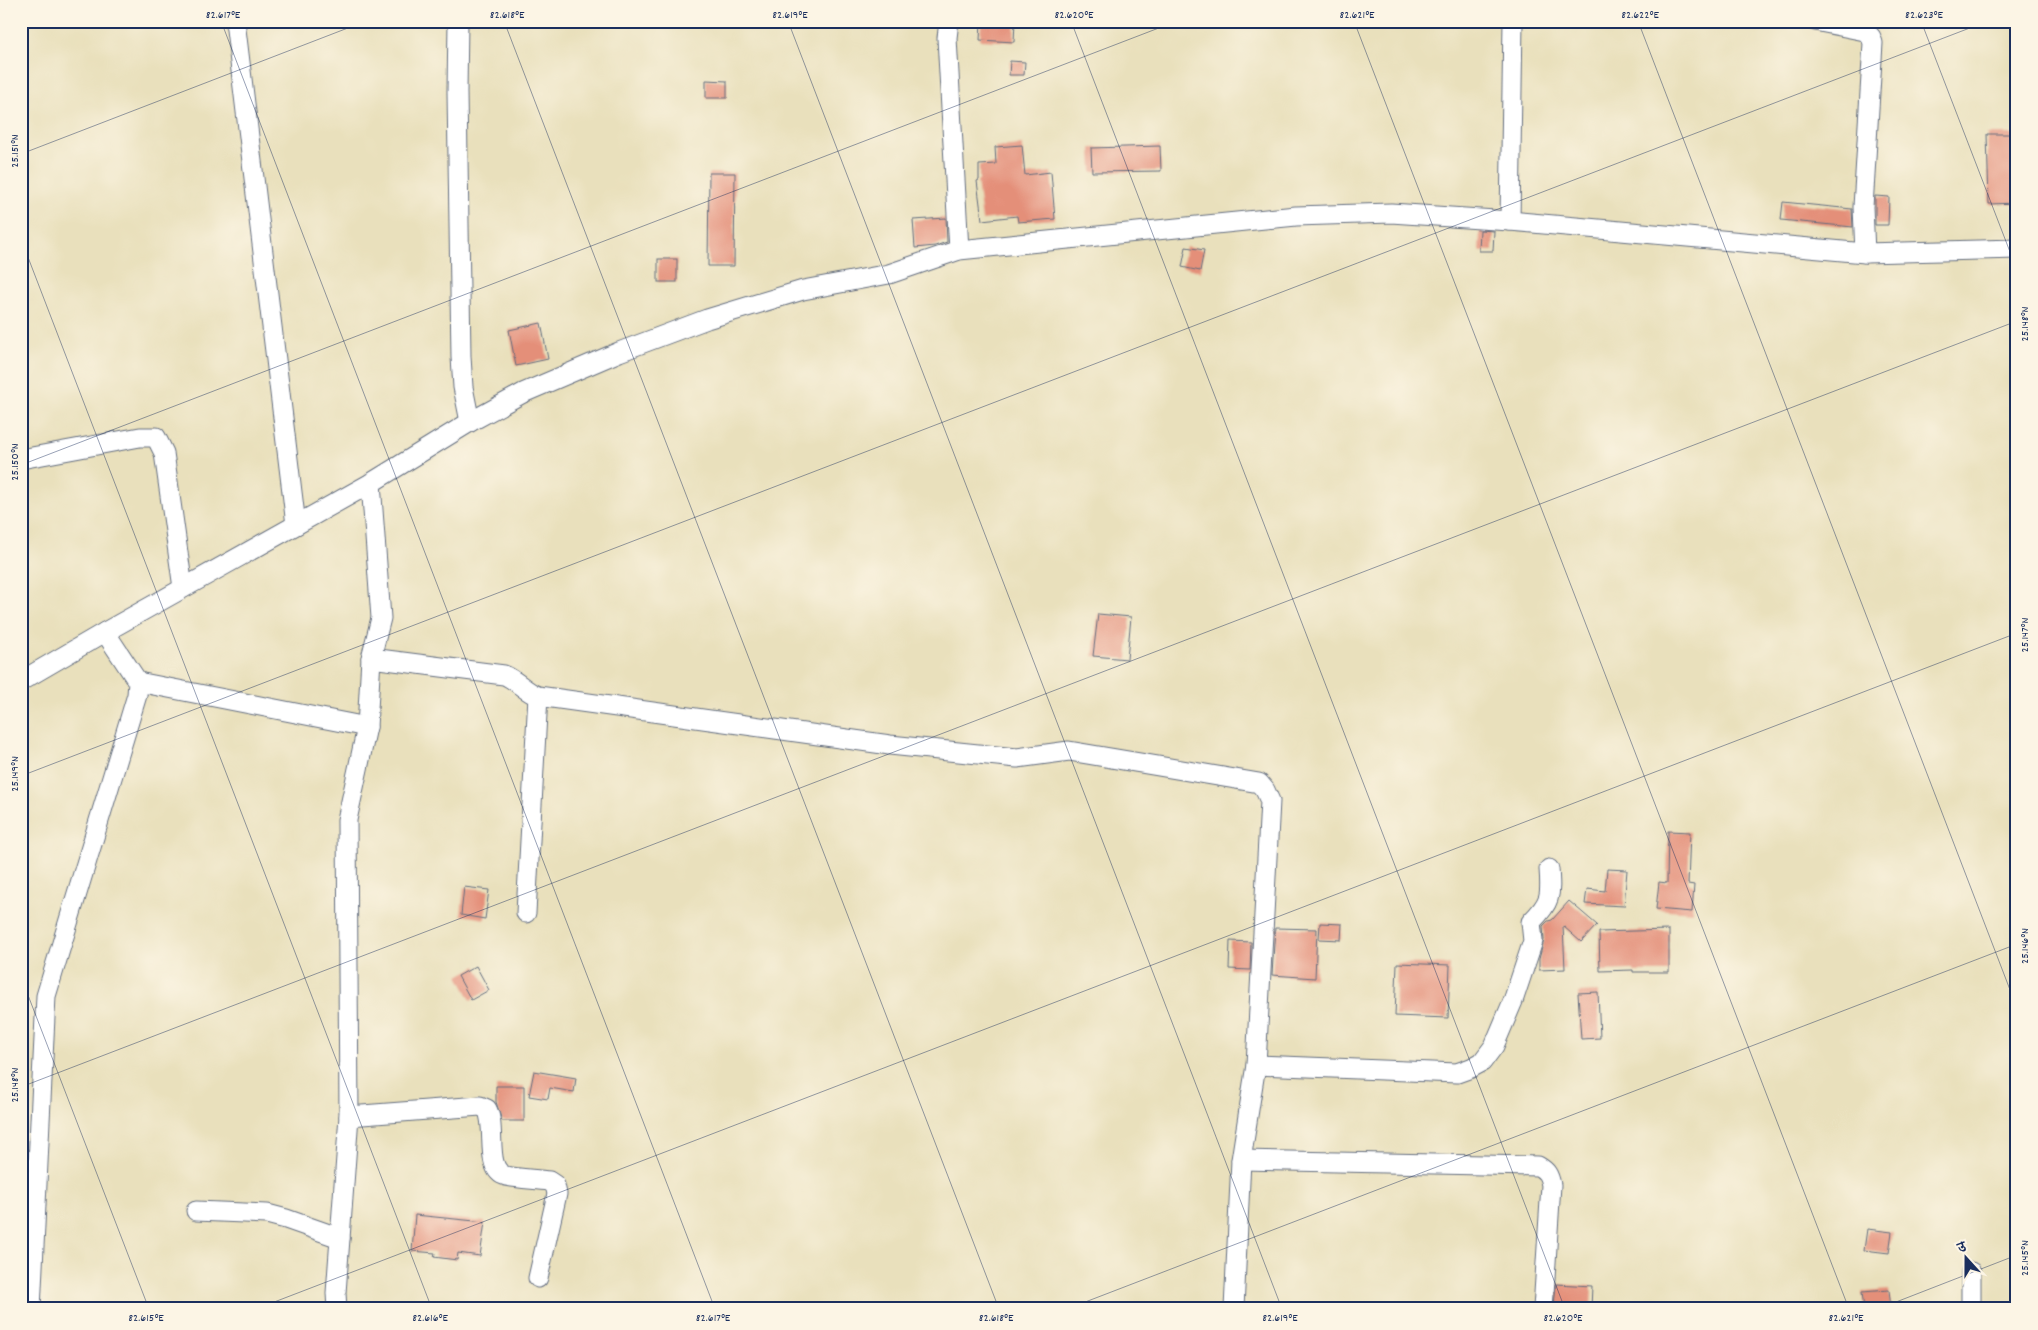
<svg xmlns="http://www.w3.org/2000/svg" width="2038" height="1330" font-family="Dekko,'Playpen Sans Deva',sans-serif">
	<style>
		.building { fill: #e48f79 }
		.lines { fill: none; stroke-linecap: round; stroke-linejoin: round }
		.minor-casing { stroke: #636d7f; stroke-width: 21 }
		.minor { stroke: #fff; stroke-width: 19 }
		.ticks { fill: none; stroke: #1b2f5e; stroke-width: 1; stroke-opacity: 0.45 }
		.neatline { fill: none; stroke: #1b2f5e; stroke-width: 2 }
		.ticks-label { font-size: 12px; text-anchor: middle; fill: #1b2f5e }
	</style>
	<rect width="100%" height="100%" fill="#fcf5e5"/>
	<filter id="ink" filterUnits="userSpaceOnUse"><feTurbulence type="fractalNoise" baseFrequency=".02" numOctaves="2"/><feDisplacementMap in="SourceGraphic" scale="10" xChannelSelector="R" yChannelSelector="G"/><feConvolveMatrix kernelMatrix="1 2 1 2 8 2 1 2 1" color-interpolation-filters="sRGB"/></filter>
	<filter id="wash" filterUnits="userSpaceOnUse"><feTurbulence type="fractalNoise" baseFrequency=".0096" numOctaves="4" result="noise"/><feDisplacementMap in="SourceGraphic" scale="20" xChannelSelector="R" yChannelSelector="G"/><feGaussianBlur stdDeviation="1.12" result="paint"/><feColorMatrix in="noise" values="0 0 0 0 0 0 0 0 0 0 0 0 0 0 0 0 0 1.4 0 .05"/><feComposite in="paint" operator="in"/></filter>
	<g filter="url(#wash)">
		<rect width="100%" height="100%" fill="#e9e0bc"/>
		<g id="blocks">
			<g class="building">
				<path d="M 981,21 L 1015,21 L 1014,42 L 980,40 Z"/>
				<path d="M 1010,61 L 1025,62 L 1024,75 L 1009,75 Z"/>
				<path d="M 706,80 L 727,81 L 727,98 L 706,98 Z"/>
				<path d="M 1987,134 L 2017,134 L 2017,203 L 1989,204 Z"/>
				<path d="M 1022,145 L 1025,175 L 1051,172 L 1055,219 L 1018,222 L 1017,216 L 982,220 L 977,181 L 979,180 L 979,165 L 996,164 L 995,147 Z"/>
				<path d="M 1160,146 L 1161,171 L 1092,172 L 1091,148 Z"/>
				<path d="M 709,173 L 735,173 L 734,266 L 708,266 Z"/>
				<path d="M 1875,196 L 1889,197 L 1888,225 L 1875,225 Z"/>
				<path d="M 1783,202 L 1852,209 L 1853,227 L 1781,220 Z"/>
				<path d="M 946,218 L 947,242 L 935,246 L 915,248 L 913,220 Z"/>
				<path d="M 1480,230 L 1494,231 L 1493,251 L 1479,251 Z"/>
				<path d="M 1186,247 L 1204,250 L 1200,271 L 1182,267 Z"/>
				<rect x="658" y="259" width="19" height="23"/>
				<path d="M 541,323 L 548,359 L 516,366 L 509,330 Z"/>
				<path d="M 1098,614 L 1131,617 L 1127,659 L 1093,656 Z"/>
				<path d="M 1668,831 L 1690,832 L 1688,884 L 1694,885 L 1692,912 L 1656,909 L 1659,882 L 1667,883 Z"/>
				<path d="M 1607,869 L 1627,870 L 1624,906 L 1585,904 L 1587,889 L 1605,891 Z"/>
				<path d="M 464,887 L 489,890 L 485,919 L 461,915 Z"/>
				<path d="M 1569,901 L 1597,925 L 1581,942 L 1563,926 L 1565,969 L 1539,970 L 1539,959 L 1544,940 L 1543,926 L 1548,921 L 1552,920 Z"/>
				<path d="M 1320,923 L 1342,924 L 1341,940 L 1319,939 Z"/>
				<path d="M 1275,928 L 1317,929 L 1315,978 L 1272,975 Z"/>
				<path d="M 1669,930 L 1669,972 L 1633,972 L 1633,970 L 1600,971 L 1599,932 Z"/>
				<path d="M 1230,941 L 1251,942 L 1250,970 L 1229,969 Z"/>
				<path d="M 1397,963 L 1450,965 L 1448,1018 L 1395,1016 Z"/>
				<path d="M 476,966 L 489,990 L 471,1000 L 458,976 Z"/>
				<path d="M 1598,992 L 1600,1038 L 1581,1039 L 1578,993 Z"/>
				<path d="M 534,1071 L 576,1078 L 574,1092 L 550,1088 L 548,1099 L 529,1096 Z"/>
				<path d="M 496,1086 L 524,1086 L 524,1121 L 502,1121 L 496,1102 Z"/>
				<path d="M 415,1215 L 485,1222 L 480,1256 L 458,1253 L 457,1260 L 434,1257 L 435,1253 L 412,1251 Z"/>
				<path d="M 1867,1229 L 1892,1232 L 1889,1253 L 1864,1250 Z"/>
				<path d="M 1556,1284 L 1592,1286 L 1591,1309 L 1554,1307 Z"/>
				<path d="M 1889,1290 L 1891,1309 L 1864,1309 L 1862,1292 Z"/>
			</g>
		</g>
	</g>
	<g filter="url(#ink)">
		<use href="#blocks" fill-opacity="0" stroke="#636d7f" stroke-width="1"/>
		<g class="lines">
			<defs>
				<g id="minor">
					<path d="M 235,21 L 296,525"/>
					<path d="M 458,21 L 457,92 L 461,357 L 463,387 L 470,422"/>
					<path d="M 949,21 L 947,38 L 959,250"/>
					<path d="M 1815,21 L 1865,31 L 1871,37 L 1873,43 L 1863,207 L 1865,253"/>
					<path d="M 1510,221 L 1513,21"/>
					<path d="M 21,459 L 140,437 L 156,437 L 164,453 L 183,588"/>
					<path d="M 371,658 L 504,675 C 517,680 525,692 538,696 L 890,745 L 1017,758 L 1069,751 L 1259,783 L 1265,790 L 1270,801 L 1256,1065 L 1241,1160 L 1234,1309"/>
					<path d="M 21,681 L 105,632 L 371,483 L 470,422 L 523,393 L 619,352 L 707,319 L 803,290 L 889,274 L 959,250 L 1296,216 L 1391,213 L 1510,221 L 1865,253 L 2017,249"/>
					<path d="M 138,682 L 367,727"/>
					<path d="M 526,913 L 538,696"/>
					<path d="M 1256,1065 L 1457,1073 L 1471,1068 L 1482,1062 L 1494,1046 L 1513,1001 L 1533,941 L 1531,922 C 1551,902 1551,896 1549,869"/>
					<path d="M 349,1116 L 480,1106 L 487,1109 C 497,1127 484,1171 506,1176 C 520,1179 535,1179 549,1181 L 555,1185 L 557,1194 L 538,1278"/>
					<path d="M 1241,1160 L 1538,1166 C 1547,1171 1549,1175 1551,1185 L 1543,1309"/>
					<path d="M 196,1211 L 267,1214 L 286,1219 L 340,1238"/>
					<path d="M 31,1309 L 46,996 L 137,695 L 138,682 L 105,632"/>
					<path d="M 337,1309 L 336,1293 L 349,1116 L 347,820 L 367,727 L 371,658 L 381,618 L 371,483"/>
					<path d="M 1971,1309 L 1971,1272"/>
				</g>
			</defs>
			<use href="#minor" class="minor-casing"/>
			<use href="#minor" class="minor"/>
		</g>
	</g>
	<path class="ticks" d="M 221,21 L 715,1309M 504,21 L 999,1309M 788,21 L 1282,1309M 1071,21 L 1565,1309M 1354,21 L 1849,1309M 1638,21 L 2017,1008M 1921,21 L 2017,270M 21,154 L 366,21M 21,239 L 432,1309M 21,465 L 1177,21M 21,776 L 1988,21M 21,977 L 149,1309M 21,1087 L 2017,321M 256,1309 L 2017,633M 1067,1309 L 2017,944M 1878,1309 L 2017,1255"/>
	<rect width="2038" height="1330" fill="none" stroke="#fcf5e5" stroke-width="55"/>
	<g transform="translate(1966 1258) rotate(339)" stroke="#fcf5e5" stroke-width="4" paint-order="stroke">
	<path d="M0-4L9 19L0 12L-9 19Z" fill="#1b2f5e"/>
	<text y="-8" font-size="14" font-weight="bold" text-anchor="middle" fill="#1b2f5e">उ</text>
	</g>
	<rect x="28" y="28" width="1982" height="1274" class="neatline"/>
	<g class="ticks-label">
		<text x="223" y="18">82.617°E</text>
		<text x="507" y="18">82.618°E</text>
		<text x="790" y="18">82.619°E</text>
		<text x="1074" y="18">82.620°E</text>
		<text x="1357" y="18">82.621°E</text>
		<text x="1640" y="18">82.622°E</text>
		<text x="1924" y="18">82.623°E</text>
		<text transform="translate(14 151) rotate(-90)" y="4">25.151°N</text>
		<text transform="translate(2024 324) rotate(-90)" y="4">25.148°N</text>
		<text transform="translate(14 462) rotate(-90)" y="4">25.150°N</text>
		<text transform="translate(2024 635) rotate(-90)" y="4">25.147°N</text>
		<text transform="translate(14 774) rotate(-90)" y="4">25.149°N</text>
		<text transform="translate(2024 946) rotate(-90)" y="4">25.146°N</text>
		<text transform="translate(14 1085) rotate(-90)" y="4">25.148°N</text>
		<text transform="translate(2024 1258) rotate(-90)" y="4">25.145°N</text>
		<text x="146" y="1321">82.615°E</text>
		<text x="430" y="1321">82.616°E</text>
		<text x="713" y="1321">82.617°E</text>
		<text x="996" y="1321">82.618°E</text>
		<text x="1280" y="1321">82.619°E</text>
		<text x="1563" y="1321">82.620°E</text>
		<text x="1846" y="1321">82.621°E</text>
	</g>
</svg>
